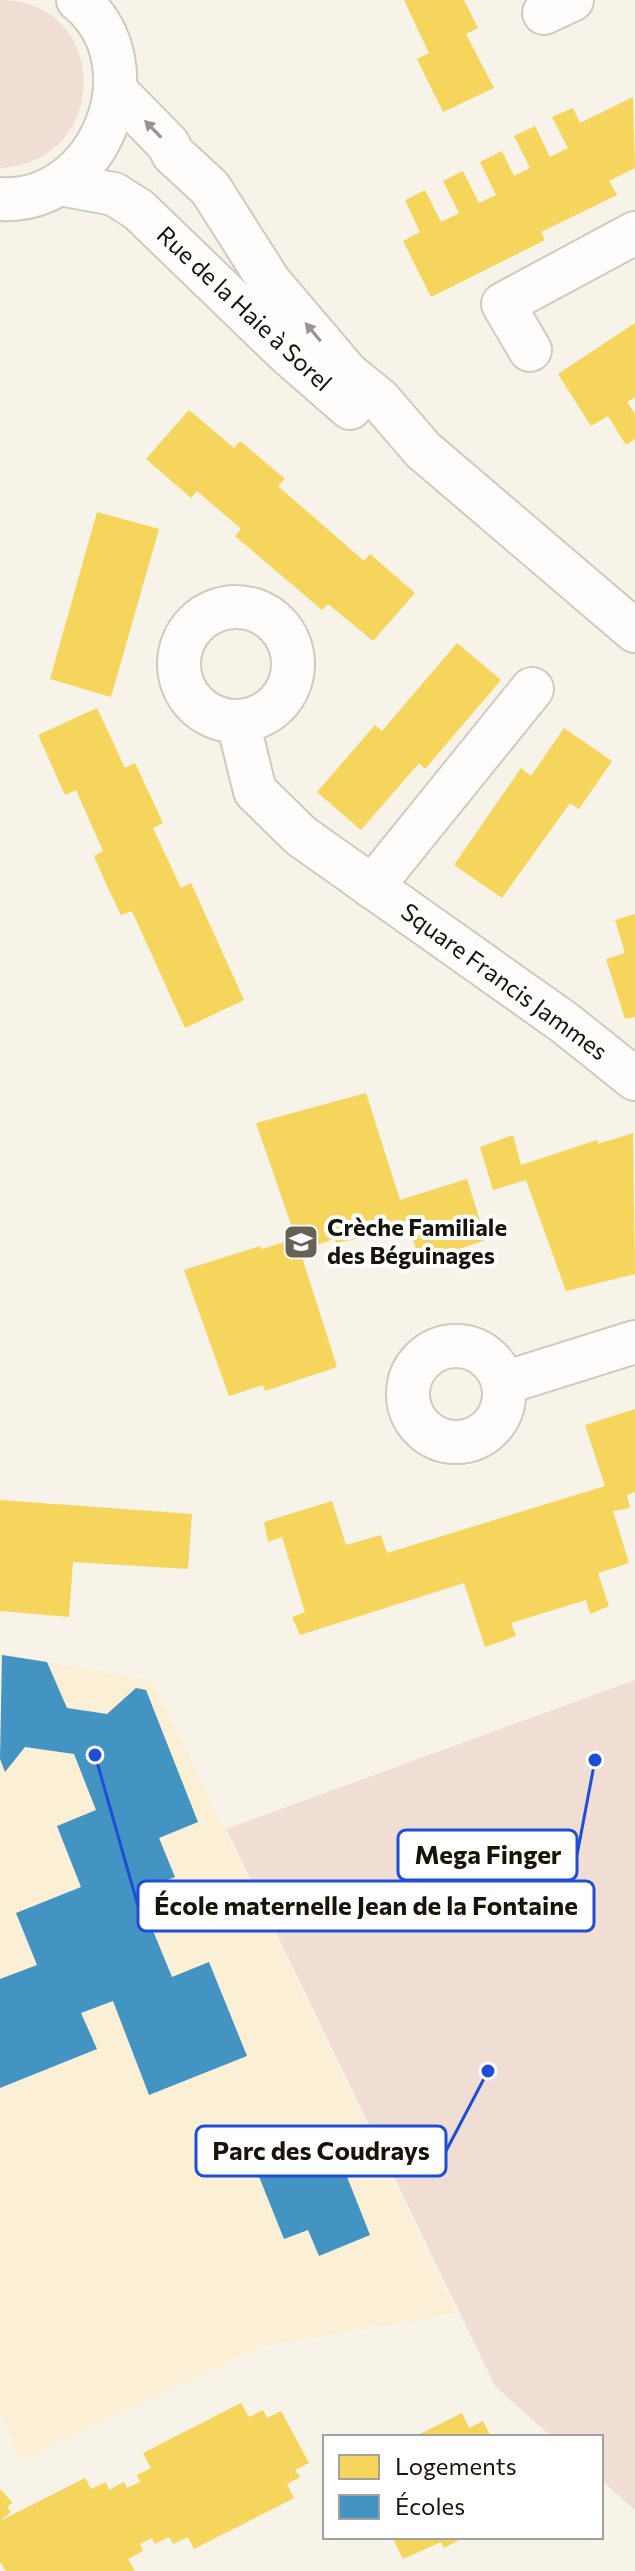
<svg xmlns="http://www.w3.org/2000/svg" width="635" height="2571" font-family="Commissioner,sans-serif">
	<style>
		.built { fill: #fbefd5 }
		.green { fill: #f0ded5 }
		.homes { fill: #f6d55c }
		.schools { fill: #4393c3 }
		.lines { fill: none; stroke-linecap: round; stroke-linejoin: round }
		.minor-casing { stroke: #cfcabf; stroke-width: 46 }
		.minor { stroke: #fefdfc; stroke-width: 42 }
		.oneway { fill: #97948f }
		.labels { text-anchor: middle; stroke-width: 8; stroke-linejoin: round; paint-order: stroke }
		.street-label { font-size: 24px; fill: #191409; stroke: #fff }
		.poi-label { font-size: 24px; font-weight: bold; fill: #191409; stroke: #fff; text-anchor: start }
		.leader { fill: none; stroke: #1d4ed8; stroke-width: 3 }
		.callout-dot { fill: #1d4ed8; stroke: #fff; stroke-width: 3 }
		.callout { fill: #fff; stroke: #1d4ed8; stroke-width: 3 }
		.callout-label { font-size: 26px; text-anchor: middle; font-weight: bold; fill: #191409 }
	</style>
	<rect width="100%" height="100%" fill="#f8f3e8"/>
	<path class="built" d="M 0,1653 L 153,1681 L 456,2313 L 264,2346 L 20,2461 L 0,2411 Z"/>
	<g class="green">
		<path d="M 0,0 C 111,0 112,162 0,168 Z"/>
		<path d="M 635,1680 L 635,2510 L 601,2480 L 601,2437 L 552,2437 L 495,2386 L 226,1829 Z"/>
	</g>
	<g class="homes">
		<path d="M 404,0 L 464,0 L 478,28 L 466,34 L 494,88 L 443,112 L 417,59 L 429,53 Z"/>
		<path d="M 633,97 L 635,168 L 609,181 L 617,195 L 541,232 L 545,240 L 431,297 L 403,241 L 420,232 L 405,200 L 425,190 L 441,222 L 459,213 L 443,181 L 463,171 L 479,203 L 496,195 L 480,162 L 502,151 L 514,176 L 530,168 L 514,136 L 535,126 L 550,157 L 568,148 L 552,117 L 573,108 L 580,123 Z"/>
		<path d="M 635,323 L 635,397 L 627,402 L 635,414 L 635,439 L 626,445 L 608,416 L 591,426 L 558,374 Z"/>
		<path d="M 189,410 L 234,448 L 240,441 L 285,479 L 278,486 L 364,561 L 370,554 L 415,593 L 373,641 L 328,604 L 322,610 L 235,536 L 241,529 L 197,491 L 191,498 L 146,459 Z"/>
		<path d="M 97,512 L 159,529 L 111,697 L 50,679 Z"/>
		<path d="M 457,643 L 501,680 L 425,769 L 419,763 L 361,830 L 317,792 L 375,725 L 382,731 Z"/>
		<path d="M 97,708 L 125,768 L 135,763 L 163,823 L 153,828 L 181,888 L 191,883 L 244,1000 L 185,1028 L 132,911 L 121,915 L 107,886 L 94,856 L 103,851 L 76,790 L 65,795 L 38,735 Z"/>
		<path d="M 564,728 L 612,761 L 579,809 L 570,803 L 502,898 L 454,865 L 521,768 L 531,776 Z"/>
		<path d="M 635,914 L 635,1017 L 625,1019 L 606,959 L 625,953 L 615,920 Z"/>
		<path d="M 366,1093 L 400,1200 L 467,1179 L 486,1240 L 420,1262 L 407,1220 L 351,1240 L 336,1243 L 334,1239 L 300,1251 L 337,1367 L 265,1391 L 263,1385 L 229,1396 L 184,1270 L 260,1246 L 261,1249 L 296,1239 L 256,1123 Z"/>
		<path d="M 633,1133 L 635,1274 L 566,1291 L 526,1180 L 493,1190 L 480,1147 L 513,1135 L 521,1165 L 597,1140 L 598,1144 Z"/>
		<path d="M 635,1409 L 635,1492 L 627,1495 L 630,1508 L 613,1511 L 629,1563 L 598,1573 L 609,1606 L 590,1614 L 586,1600 L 511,1623 L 516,1636 L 485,1647 L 464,1583 L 300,1635 L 292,1617 L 305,1612 L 282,1537 L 268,1542 L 264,1522 L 332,1501 L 346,1545 L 381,1535 L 387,1553 L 605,1486 L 585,1425 Z"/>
		<path d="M 0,1500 L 192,1514 L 188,1569 L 73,1562 L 69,1617 L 0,1611 Z"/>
		<path d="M 241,2403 L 249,2417 L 263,2410 L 267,2418 L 281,2411 L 309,2463 L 295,2470 L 300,2477 L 287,2484 L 294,2498 L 194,2549 L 188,2537 L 173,2544 L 169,2537 L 155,2544 L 152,2538 L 140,2544 L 143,2551 L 128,2559 L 135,2571 L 6,2571 L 0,2562 L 0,2521 L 85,2478 L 91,2489 L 106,2482 L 109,2490 L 124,2482 L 127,2488 L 140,2482 L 137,2475 L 151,2468 L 143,2453 Z"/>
		<path d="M 462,2413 L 469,2428 L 483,2421 L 491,2437 L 414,2437 Z"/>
		<path d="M 0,2489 L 13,2503 L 7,2506 L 11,2512 L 0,2521 Z"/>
		<path d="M 392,2537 L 465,2537 L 444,2548 L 441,2542 L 403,2559 Z"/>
	</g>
	<g class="schools">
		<path d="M 2,1655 L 47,1662 L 67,1708 L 107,1714 L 136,1688 L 146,1690 L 198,1822 L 159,1838 L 175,1877 L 137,1892 L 172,1977 L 209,1962 L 247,2056 L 149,2095 L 113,2001 L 81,2013 L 97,2049 L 0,2088 L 0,1979 L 37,1965 L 16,1913 L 81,1887 L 57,1826 L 96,1810 L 74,1754 L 25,1747 L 5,1772 L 0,1759 Z"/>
		<path d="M 305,2144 L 314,2169 L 340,2159 L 370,2235 L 319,2256 L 308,2230 L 284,2239 L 254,2164 Z"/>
	</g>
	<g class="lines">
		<defs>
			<g id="minor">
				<path d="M 544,13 L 572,0"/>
				<path d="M 115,90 L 168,144 L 173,154 L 210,188 L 269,281 L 347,373 L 379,399 L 423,450 L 635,631"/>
				<path d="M 60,184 L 114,194 L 139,210 L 287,353 L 350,408"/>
				<path d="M 0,199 C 100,205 157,64 78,0"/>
				<path d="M 530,350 L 503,304 L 635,233"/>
				<circle cx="236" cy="664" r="57"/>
				<path d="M 238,722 L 255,791 L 301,836 L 565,1023 L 635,1079"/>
				<path d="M 372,887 L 532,689"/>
				<circle cx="456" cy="1394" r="48"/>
				<path d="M 504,1383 L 635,1342"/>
			</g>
		</defs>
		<use href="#minor" class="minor-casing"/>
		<use href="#minor" class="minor"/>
	</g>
	<defs><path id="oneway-solid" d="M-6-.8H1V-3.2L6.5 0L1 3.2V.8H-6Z" transform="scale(2)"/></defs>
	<g class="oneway">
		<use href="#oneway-solid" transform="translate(153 129) rotate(-134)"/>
		<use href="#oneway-solid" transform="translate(313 332) rotate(-130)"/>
	</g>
	<defs>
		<symbol id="school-square" viewBox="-11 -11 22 22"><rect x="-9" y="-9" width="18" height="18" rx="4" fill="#676257" stroke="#fff"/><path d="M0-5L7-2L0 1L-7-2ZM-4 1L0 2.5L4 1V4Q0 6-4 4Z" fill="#fff"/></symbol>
	</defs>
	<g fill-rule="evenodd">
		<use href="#school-square" x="281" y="1222" width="40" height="40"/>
	</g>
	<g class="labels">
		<g class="street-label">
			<text transform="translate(244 309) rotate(43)" y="8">Rue de la Haie à Sorel</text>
			<text transform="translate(504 982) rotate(36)" y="8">Square Francis Jammes</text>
		</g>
		<g class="poi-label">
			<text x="327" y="1236">Crèche Familiale<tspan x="327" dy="28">des Béguinages</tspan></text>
		</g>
	</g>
	<path class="leader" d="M595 1760L577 1855M95 1755L138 1906M488 2071L446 2151"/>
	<g class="callout-dot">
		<circle cx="595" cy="1760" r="8"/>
		<circle cx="95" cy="1755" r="8"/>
		<circle cx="488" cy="2071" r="8"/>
	</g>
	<g class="callout">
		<rect x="398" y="1830" width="179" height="50" rx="8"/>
		<rect x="138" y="1881" width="456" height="50" rx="8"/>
		<rect x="196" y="2126" width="250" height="50" rx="8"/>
	</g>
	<g class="callout-label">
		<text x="488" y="1864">Mega Finger</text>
		<text x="366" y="1915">École maternelle Jean de la Fontaine</text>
		<text x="321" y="2160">Parc des Coudrays</text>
	</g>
	<rect x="323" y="2435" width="280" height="104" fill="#ffffff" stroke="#a3a19d" stroke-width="2"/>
	<rect x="339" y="2455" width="40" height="24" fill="#f6d55c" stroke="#a3a19d" stroke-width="2"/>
	<text x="395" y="2475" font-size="24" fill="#191409">Logements</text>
	<rect x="339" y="2495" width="40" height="24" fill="#4393c3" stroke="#a3a19d" stroke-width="2"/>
	<text x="395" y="2515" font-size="24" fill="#191409">Écoles</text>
</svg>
